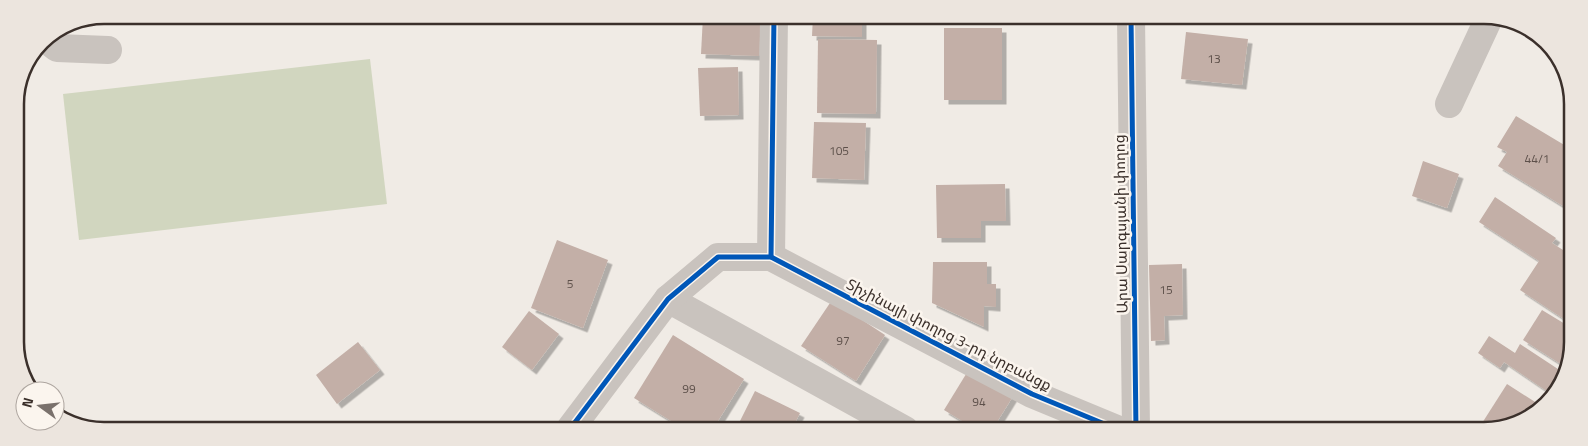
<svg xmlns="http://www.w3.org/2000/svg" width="1588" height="446" font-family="'Titillium Web','Noto Sans Armenian',sans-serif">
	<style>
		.green { fill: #d1d6bf }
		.building { fill: #c3afa7; filter: url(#shadow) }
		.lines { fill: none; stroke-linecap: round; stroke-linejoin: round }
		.minor { stroke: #c9c3be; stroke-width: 28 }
		.cycleway-casing { stroke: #fbf5ee; stroke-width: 8 }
		.cycleway { stroke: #0057b8; stroke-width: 5 }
		.labels { text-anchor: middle; stroke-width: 5; stroke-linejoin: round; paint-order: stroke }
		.number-label { font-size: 12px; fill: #5d504a }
		.street-label { font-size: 15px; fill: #3b302b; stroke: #fbf5ee }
		.rim { fill: none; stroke: #3b302b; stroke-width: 2.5 }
	</style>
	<defs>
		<filter id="shadow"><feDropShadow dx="4.5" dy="4.5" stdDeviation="0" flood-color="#0004"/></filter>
	</defs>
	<rect width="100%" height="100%" fill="#f0ebe5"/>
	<path class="green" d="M 370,59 L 387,204 L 79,240 L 63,94 Z"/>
	<g class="building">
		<path d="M 703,16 L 761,16 L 759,56 L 701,54 Z"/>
		<path d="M 813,16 L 862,17 L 862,37 L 812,36 Z"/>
		<rect x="944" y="28" width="58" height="72"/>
		<path d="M 1186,32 L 1248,39 L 1242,85 L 1181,79 Z"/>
		<path d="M 818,39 L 877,40 L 876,114 L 817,113 Z"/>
		<path d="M 1559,61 L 1564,72 L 1555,66 Z"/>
		<path d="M 738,67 L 739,115 L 700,116 L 698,68 Z"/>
		<path d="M 1516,116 L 1571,149 L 1571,211 L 1498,166 L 1507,152 L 1497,147 Z"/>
		<path d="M 814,122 L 866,123 L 864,180 L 812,178 Z"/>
		<path d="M 1423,161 L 1459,174 L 1447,208 L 1412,196 Z"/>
		<path d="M 1005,184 L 1006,221 L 981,221 L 981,238 L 937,238 L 936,185 Z"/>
		<path d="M 1495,197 L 1556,238 L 1552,243 L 1571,255 L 1570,323 L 1520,290 L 1539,261 L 1479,222 Z"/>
		<path d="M 557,240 L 608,260 L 583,328 L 531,308 Z"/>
		<path d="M 933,262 L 987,262 L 987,284 L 996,284 L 996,307 L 984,306 L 984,327 L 932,303 Z"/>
		<path d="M 1182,264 L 1183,315 L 1164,316 L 1165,340 L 1151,341 L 1149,265 Z"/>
		<path d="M 832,300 L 885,335 L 856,381 L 801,346 Z"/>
		<path d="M 1542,310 L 1570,327 L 1570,364 L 1567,368 L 1523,340 Z"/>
		<path d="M 529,311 L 559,334 L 532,370 L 502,347 Z"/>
		<path d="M 673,335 L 744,379 L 713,429 L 684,429 L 634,398 Z"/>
		<path d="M 1489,336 L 1515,353 L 1520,344 L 1564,373 L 1551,394 L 1504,362 L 1500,368 L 1478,353 Z"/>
		<path d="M 358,342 L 380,370 L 337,404 L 316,375 Z"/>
		<path d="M 971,366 L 1015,393 L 992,430 L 977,430 L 944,410 Z"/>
		<path d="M 1507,384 L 1543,407 L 1541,410 L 1490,431 L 1477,431 Z"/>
		<path d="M 755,391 L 800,413 L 792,429 L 736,429 Z"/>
	</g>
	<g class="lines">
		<g class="minor">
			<path d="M 1131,17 L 1136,430"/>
			<path d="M 44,38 L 57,48 L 108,50"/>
			<path d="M 1449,104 L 1489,18"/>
			<path d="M 771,257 L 774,16"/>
			<path d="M 668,299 L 905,430"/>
			<path d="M 570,429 L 668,299 L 718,257 L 771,257 L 1032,394 L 1119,430"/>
		</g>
		<defs>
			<g id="cycleway">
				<path d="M 1131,17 L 1136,430"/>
				<path d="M 771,257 L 774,16"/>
				<path d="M 570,429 L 668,299 L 718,257 L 771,257 L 1032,394 L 1119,430"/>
			</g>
		</defs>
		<use href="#cycleway" class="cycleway-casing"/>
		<use href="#cycleway" class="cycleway"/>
	</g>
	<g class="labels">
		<g class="number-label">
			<text x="1214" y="63">13</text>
			<text x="839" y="155">105</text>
			<text x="1537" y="163">44/1</text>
			<text x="570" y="288">5</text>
			<text x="1166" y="294">15</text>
			<text x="843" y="345">97</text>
			<text x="689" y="393">99</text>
			<text x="979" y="406">94</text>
		</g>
		<g class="street-label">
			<text transform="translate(1121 224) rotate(-91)" y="5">Արա Սարգսյանի փողոց</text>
			<text transform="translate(949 335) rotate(27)" y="5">Տիչինայի փողոց 3-րդ նրբանցք</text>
		</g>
	</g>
	<path d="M0 0H1588V446H0ZM104 24H1484A80 80 0 0 1 1564 104V342A80 80 0 0 1 1484 422H104A80 80 0 0 1 24 342V104A80 80 0 0 1 104 24Z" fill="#ece5de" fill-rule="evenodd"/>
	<path class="rim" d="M104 24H1484A80 80 0 0 1 1564 104V342A80 80 0 0 1 1484 422H104A80 80 0 0 1 24 342V104A80 80 0 0 1 104 24Z"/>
	<g transform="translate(40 406) rotate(285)"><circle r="24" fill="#fbf5ee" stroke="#aea6a0"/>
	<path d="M0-4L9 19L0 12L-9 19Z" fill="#7a716c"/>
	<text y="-8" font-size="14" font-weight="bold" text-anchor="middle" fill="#3b302b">N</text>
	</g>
</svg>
